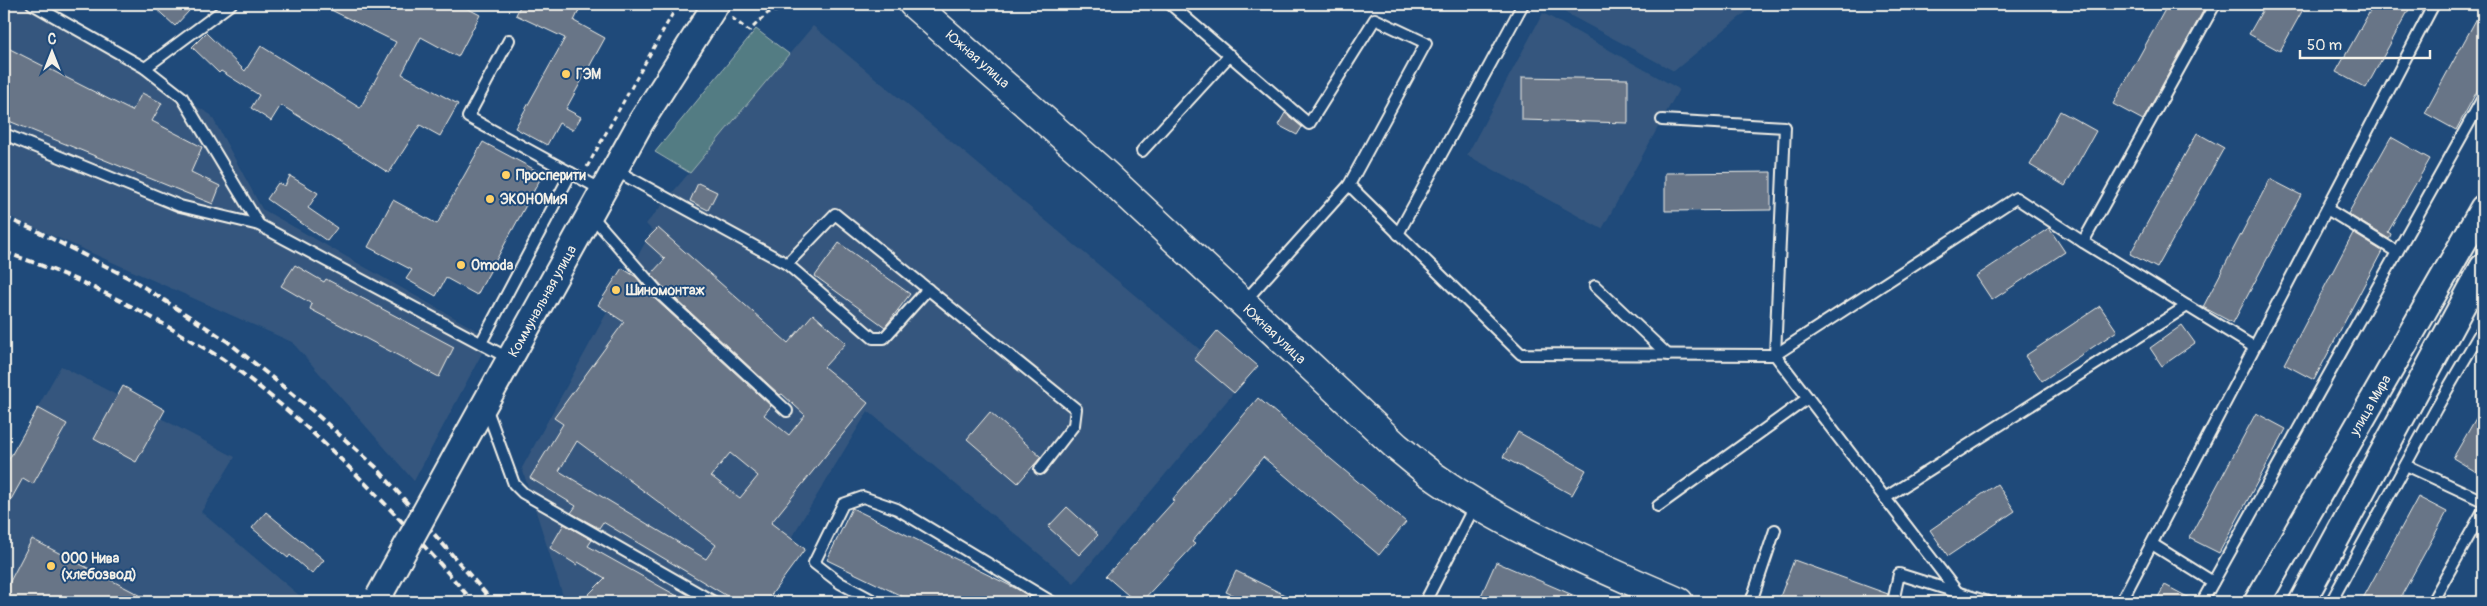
<svg xmlns="http://www.w3.org/2000/svg" width="2487" height="606" font-family="Pangolin,sans-serif">
	<style>
		.built { fill: #35577e }
		.green { fill: #527b83; stroke: #a3b6b6 }
		.building { fill: #687587; stroke: #f4f1e8; fill-rule: evenodd }
		.lines { fill: none; stroke-linecap: round; stroke-linejoin: round }
		.service-casing { stroke: #f4f1e8; stroke-width: 14 }
		.tertiary-casing { stroke: #f4f1e8; stroke-width: 29 }
		.secondary-casing { stroke: #f4f1e8; stroke-width: 31 }
		.path { stroke: #f4f1e8; stroke-width: 3; stroke-dasharray: 5 4; stroke-linecap: butt }
		.service { stroke: #1f4a7a; stroke-width: 10 }
		.tertiary { stroke: #1f4a7a; stroke-width: 25 }
		.secondary { stroke: #1f4a7a; stroke-width: 28 }
		.rail { stroke: #f4f1e8; stroke-width: 4; stroke-dasharray: 8 4; stroke-linecap: butt }
		.tertiary-bridge-casing { stroke: #f4f1e8; stroke-width: 29; stroke-linecap: butt }
		.tertiary-bridge { stroke: #1f4a7a; stroke-width: 25 }
		.poi-dot { fill: #ffd166; stroke: #1f4a7a; stroke-width: 2 }
		.labels { text-anchor: middle; stroke-width: 4; stroke-linejoin: round; paint-order: stroke }
		.street-label { font-size: 14px; fill: #f4f1e8; stroke: #1f4a7a }
		.poi-label { font-size: 14px; font-weight: bold; fill: #f4f1e8; stroke: #1f4a7a; text-anchor: start }
	</style>
	<rect width="100%" height="100%" fill="#1f4a7a"/>
	<filter id="ink" filterUnits="userSpaceOnUse"><feTurbulence type="fractalNoise" baseFrequency=".02" numOctaves="2"/><feDisplacementMap in="SourceGraphic" scale="10" xChannelSelector="R" yChannelSelector="G"/><feConvolveMatrix kernelMatrix="1 2 1 2 8 2 1 2 1" color-interpolation-filters="sRGB"/></filter>
	<g filter="url(#ink)">
		<g class="built">
			<path d="M 4,4 L 27,4 L 211,115 L 262,209 L 490,338 L 414,481 L 292,342 L 4,214 Z"/>
			<path d="M 1549,4 L 1756,4 L 1674,71 Z"/>
			<path d="M 1543,13 L 1679,89 L 1602,229 L 1467,155 Z"/>
			<path d="M 813,26 L 1241,384 L 1074,583 L 868,411 L 773,568 L 765,602 L 565,602 L 522,468 L 652,230 L 646,224 Z"/>
			<path d="M 61,366 L 235,457 L 201,512 L 307,602 L 4,602 L 4,467 Z"/>
		</g>
		<path class="green" d="M 756,29 L 789,54 L 690,173 L 655,152 Z"/>
		<g class="building">
			<path d="M 151,4 L 181,4 L 189,11 L 175,26 Z"/>
			<path d="M 319,4 L 459,4 L 480,15 L 458,57 L 421,37 L 402,74 L 458,104 L 440,136 L 420,125 L 389,173 L 281,105 L 271,121 L 251,108 L 259,95 L 221,71 L 219,73 L 192,47 L 206,33 L 245,71 L 261,46 L 360,108 L 396,42 Z"/>
			<path d="M 521,4 L 582,4 L 574,21 L 605,38 L 566,109 L 581,117 L 573,130 L 559,123 L 547,145 L 515,128 L 565,38 L 516,15 Z"/>
			<path d="M 2168,4 L 2207,4 L 2143,120 L 2113,104 Z"/>
			<path d="M 2266,4 L 2306,4 L 2280,51 L 2249,34 Z"/>
			<path d="M 2374,4 L 2412,4 L 2366,88 L 2336,72 Z"/>
			<path d="M 2483,7 L 2483,80 L 2456,130 L 2425,113 Z"/>
			<path d="M 4,46 L 132,111 L 142,93 L 162,103 L 152,121 L 202,147 L 191,172 L 220,186 L 213,204 L 4,119 Z"/>
			<path d="M 1522,77 L 1628,79 L 1628,123 L 1522,120 Z"/>
			<path d="M 2060,111 L 2096,131 L 2065,186 L 2030,165 Z"/>
			<path d="M 1285,113 L 1302,127 L 1297,135 L 1278,125 Z"/>
			<path d="M 2197,133 L 2224,148 L 2157,268 L 2130,254 Z"/>
			<path d="M 2391,137 L 2430,159 L 2388,232 L 2391,234 L 2389,239 L 2348,214 Z"/>
			<path d="M 483,142 L 543,174 L 477,295 L 446,278 L 436,296 L 406,279 L 412,270 L 368,247 L 393,200 L 437,224 Z"/>
			<path d="M 1771,172 L 1771,210 L 1665,211 L 1665,173 Z"/>
			<path d="M 290,176 L 318,193 L 308,208 L 337,228 L 327,241 L 267,199 L 278,183 L 285,186 Z"/>
			<path d="M 2270,179 L 2301,195 L 2233,323 L 2203,307 Z"/>
			<path d="M 698,183 L 717,192 L 708,210 L 690,201 Z"/>
			<path d="M 658,228 L 788,343 L 813,314 L 846,343 L 824,367 L 868,403 L 771,523 L 805,549 L 766,602 L 737,602 L 603,522 L 599,528 L 571,513 L 576,506 L 530,478 L 563,424 L 554,418 L 624,322 L 598,305 L 622,268 L 636,277 L 654,298 L 771,406 L 764,415 L 789,435 L 805,415 L 782,394 L 780,395 L 664,288 L 651,274 L 665,259 L 645,241 ZM 577,441 L 716,545 L 706,559 L 559,471 ZM 730,453 L 758,476 L 740,498 L 711,476 Z"/>
			<path d="M 2049,228 L 2065,252 L 1992,300 L 1976,276 Z"/>
			<path d="M 2353,233 L 2382,251 L 2314,380 L 2284,364 Z"/>
			<path d="M 839,243 L 910,294 L 885,327 L 815,276 Z"/>
			<path d="M 295,265 L 324,282 L 326,279 L 454,347 L 439,377 L 310,309 L 312,304 L 281,286 Z"/>
			<path d="M 2100,306 L 2117,331 L 2042,381 L 2025,356 Z"/>
			<path d="M 2182,325 L 2195,343 L 2162,366 L 2150,348 Z"/>
			<path d="M 1217,331 L 1258,366 L 1234,393 L 1194,359 Z"/>
			<path d="M 123,386 L 165,410 L 136,462 L 94,439 Z"/>
			<path d="M 1258,398 L 1406,522 L 1379,555 L 1263,457 L 1192,542 L 1195,544 L 1141,602 L 1136,602 L 1106,576 L 1174,501 L 1172,500 Z"/>
			<path d="M 2483,406 L 2483,476 L 2453,458 Z"/>
			<path d="M 38,408 L 67,424 L 33,484 L 23,478 L 4,512 L 4,468 Z"/>
			<path d="M 990,412 L 1041,457 L 1018,483 L 967,439 Z"/>
			<path d="M 2256,413 L 2286,429 L 2219,553 L 2189,538 Z"/>
			<path d="M 1518,432 L 1586,470 L 1572,495 L 1503,457 Z"/>
			<path d="M 1997,484 L 2015,511 L 1948,556 L 1930,530 Z"/>
			<path d="M 2418,497 L 2447,512 L 2398,602 L 2361,602 Z"/>
			<path d="M 1067,507 L 1098,535 L 1079,555 L 1048,527 Z"/>
			<path d="M 852,508 L 1017,589 L 1039,602 L 914,602 L 827,560 Z"/>
			<path d="M 266,512 L 324,560 L 312,574 L 290,555 L 288,558 L 252,528 Z"/>
			<path d="M 564,524 L 592,540 L 588,546 L 688,602 L 581,602 L 605,578 L 578,562 L 577,565 L 550,548 Z"/>
			<path d="M 32,539 L 153,602 L 4,602 L 4,593 Z"/>
			<path d="M 1794,560 L 1888,594 L 1886,602 L 1778,602 Z"/>
			<path d="M 1496,562 L 1589,602 L 1489,602 L 1480,598 Z"/>
			<path d="M 1236,571 L 1299,602 L 1248,602 L 1226,592 Z"/>
			<path d="M 2165,585 L 2195,601 L 2195,602 L 2155,602 Z"/>
		</g>
		<g class="lines">
			<defs>
				<g id="service">
					<path d="M 32,4 L 145,68 L 182,97 L 259,225"/>
					<path d="M 1170,4 L 1309,124 L 1375,19 L 1426,43 L 1349,185 L 1521,354 L 1775,355 L 1785,127 L 1662,120"/>
					<path d="M 2215,4 L 2083,242 L 2254,347"/>
					<path d="M 509,40 L 468,117 L 602,190"/>
					<path d="M 145,68 L 231,4"/>
					<path d="M 4,134 L 180,206 L 259,225 L 510,359"/>
					<path d="M 1142,151 L 1230,55"/>
					<path d="M 615,170 L 787,264 L 835,214 L 1076,409 L 1074,425 L 1040,469"/>
					<path d="M 2327,209 L 2397,252"/>
					<path d="M 591,215 L 659,293 L 787,411"/>
					<path d="M 1398,234 L 1523,4"/>
					<path d="M 787,264 L 873,338 L 884,338 L 928,289"/>
					<path d="M 1595,286 L 1668,355"/>
					<path d="M 1244,302 L 1349,185"/>
					<path d="M 481,343 L 571,173"/>
					<path d="M 486,407 L 514,484 L 523,493 L 714,602"/>
					<path d="M 2406,465 L 2483,501"/>
					<path d="M 1885,498 L 2187,306"/>
					<path d="M 1658,506 L 1808,398"/>
					<path d="M 2152,544 L 2213,582"/>
					<path d="M 1958,593 L 1775,355 L 2016,198 L 2083,242"/>
					<path d="M 876,602 L 840,583 L 814,563 L 843,504 L 863,497 L 897,509 L 1052,602"/>
					<path d="M 1425,602 L 1475,505"/>
					<path d="M 1751,602 L 1775,530"/>
					<path d="M 1893,602 L 1899,574 L 1988,602"/>
					<path d="M 2121,602 L 2434,4"/>
					<path d="M 2202,602 L 2483,98"/>
					<path d="M 2331,602 L 2436,409 L 2483,328"/>
					<path d="M 2432,602 L 2483,511"/>
				</g>
				<g id="tertiary">
					<path d="M 462,445 L 641,122 L 716,4"/>
					<path d="M 2257,602 L 2483,208"/>
					<path d="M 2302,602 L 2483,267"/>
				</g>
				<path id="secondary" d="M 913,4 L 1102,171 L 1397,447 C 1411,458 1424,470 1439,480 C 1512,531 1597,566 1679,602"/>
			</defs>
			<use href="#service" class="service-casing"/>
			<use href="#tertiary" class="tertiary-casing"/>
			<use href="#secondary" class="secondary-casing"/>
			<g class="path">
				<path d="M 732,18 L 749,31 L 768,13 L 783,9 L 785,4"/>
				<path d="M 587,167 L 678,4"/>
			</g>
			<use href="#service" class="service"/>
			<use href="#tertiary" class="tertiary"/>
			<use href="#secondary" class="secondary"/>
			<g class="rail">
				<path d="M 4,217 L 37,231 L 133,280 L 227,341 L 307,406 L 376,467 L 493,602"/>
				<path d="M 4,252 C 67,273 128,302 185,337 C 199,345 214,353 227,362 C 320,431 399,515 473,602"/>
			</g>
			<defs>
				<path id="tertiary-bridge" d="M 379,596 L 462,445"/>
			</defs>
			<use href="#tertiary-bridge" class="tertiary-bridge-casing"/>
			<use href="#tertiary-bridge" class="tertiary-bridge"/>
		</g>
	</g>
	<g class="poi-dot">
		<circle cx="566" cy="74" r="5"/>
		<circle cx="506" cy="175" r="5"/>
		<circle cx="490" cy="199" r="5"/>
		<circle cx="461" cy="265" r="5"/>
		<circle cx="616" cy="290" r="5"/>
		<circle cx="51" cy="566" r="5"/>
	</g>
	<g class="labels">
		<g class="street-label">
			<text transform="translate(978 59) rotate(41)" y="5">Южная улица</text>
			<text transform="translate(542 301) rotate(-61)" y="5">Коммунальная улица</text>
			<text transform="translate(1275 334) rotate(43)" y="5">Южная улица</text>
			<text transform="translate(2370 405) rotate(-60)" y="5">улица Мира</text>
		</g>
		<g class="poi-label">
			<text x="576" y="79">ГЭМ</text>
			<text x="516" y="180">Просперити</text>
			<text x="500" y="204">ЭКОНОМиЯ</text>
			<text x="471" y="270">Omoda</text>
			<text x="626" y="295">Шиномонтаж</text>
			<text x="61" y="563">ООО Нива<tspan x="61" dy="16">(хлебозвод)</tspan></text>
		</g>
	</g>
	<rect width="2487" height="606" fill="none" stroke="#1f4a7a" stroke-width="20"/>
	<rect x="10" y="10" width="2467" height="586" fill="none" stroke="#f4f1e8" stroke-width="2" filter="url(#ink)"/>
	<g transform="translate(52 52)" stroke="#1f4a7a" stroke-width="4" paint-order="stroke">
	<path d="M0-4L9 19L0 12L-9 19Z" fill="#f4f1e8"/>
	<text y="-8" font-size="14" font-weight="bold" text-anchor="middle" fill="#f4f1e8">С</text>
	</g>
	<path d="M2300 50v8h130v-8" fill="none" stroke="#f4f1e8" stroke-width="2.5"/>
	<text x="2307" y="50" font-size="15" fill="#f4f1e8" stroke="#1f4a7a" stroke-width="4" paint-order="stroke">50 m</text>
</svg>
